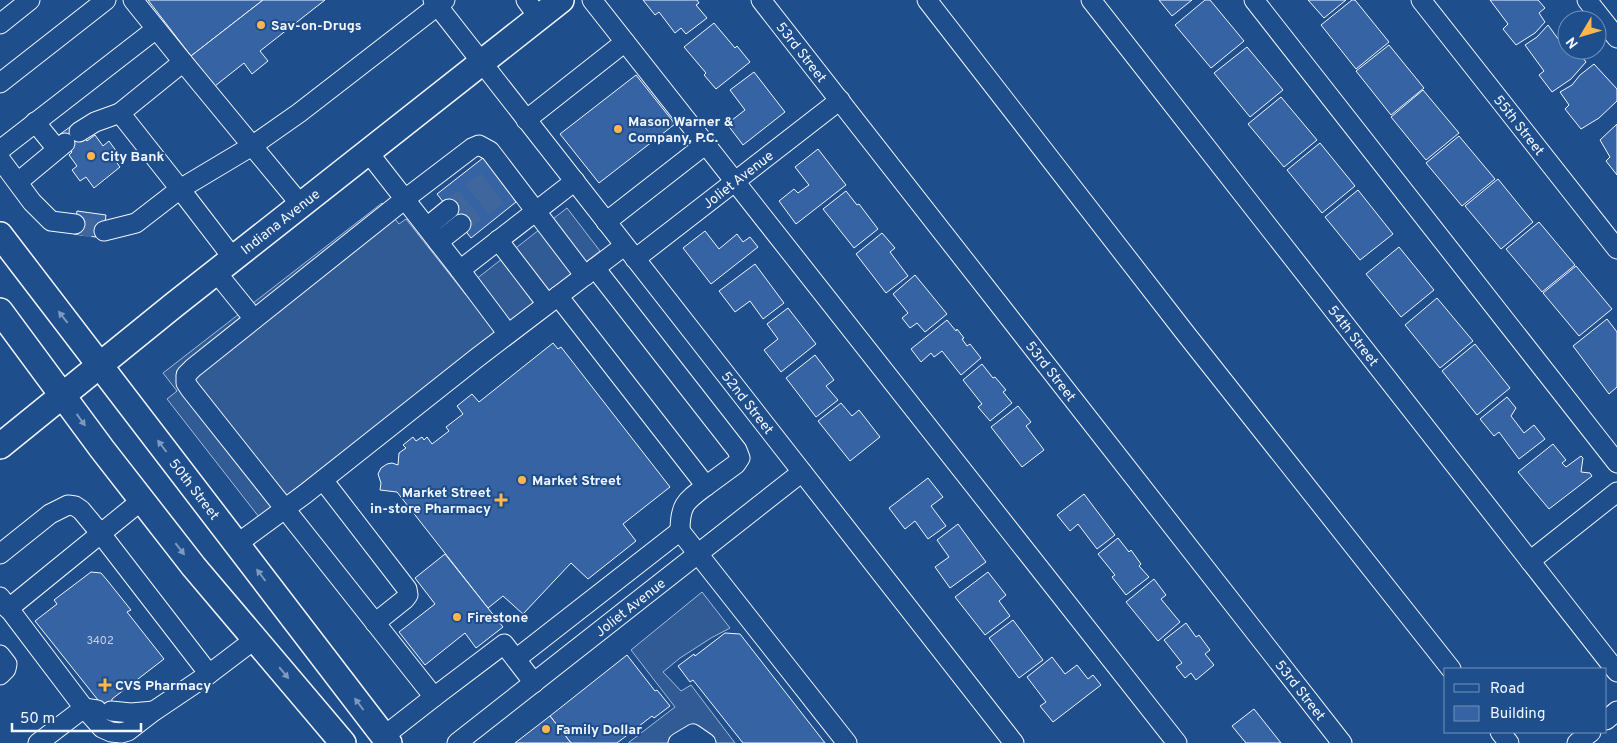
<svg xmlns="http://www.w3.org/2000/svg" width="1617" height="743" font-family="Overpass,sans-serif">
	<style>
		.parking { fill: #305b95; stroke: #a8bbd7 }
		.building { fill: #3563a3; stroke: #f2f6ff }
		.lines { fill: none; stroke-linecap: round; stroke-linejoin: round }
		.minor-tunnel { stroke: #3f679d; stroke-width: 19; stroke-dasharray: 19 9; stroke-linecap: butt }
		.minor-casing { stroke: #f2f6ff; stroke-width: 21 }
		.major-casing { stroke: #f2f6ff; stroke-width: 28 }
		.minor { stroke: #1f4e8c; stroke-width: 19 }
		.major { stroke: #1f4e8c; stroke-width: 25 }
		.oneway { fill: #7e9ac0 }
		.poi-dot { fill: #ffb74d; stroke: #1f4e8c; stroke-width: 2 }
		.labels { text-anchor: middle; stroke-width: 4; stroke-linejoin: round; paint-order: stroke }
		.number-label { font-size: 11px; fill: #c3d1e8 }
		.poi-label { font-size: 14px; font-weight: bold; fill: #f2f6ff; stroke: #1f4e8c; text-anchor: start }
		.street-label { font-size: 14px; fill: #f2f6ff; stroke: #1f4e8c }
	</style>
	<rect width="100%" height="100%" fill="#1f4e8c"/>
	<g class="parking">
		<path d="M 382,203 L 399,224 L 406,219 L 466,295 L 479,285 L 475,280 L 567,208 L 600,251 L 259,517 L 167,399 L 177,391 L 163,373 Z"/>
		<path d="M 702,592 L 730,628 L 711,638 L 680,658 L 663,672 L 681,691 L 691,685 L 735,743 L 628,743 L 675,707 L 631,650 Z"/>
	</g>
	<g class="building">
		<path d="M 148,0 L 263,0 L 191,56 Z"/>
		<path d="M 263,0 L 325,0 L 260,51 L 268,61 L 252,74 L 244,63 L 215,86 L 191,56 Z"/>
		<path d="M 643,0 L 697,0 L 699,3 L 696,5 L 707,18 L 686,34 L 681,28 L 675,33 L 659,12 L 655,15 Z"/>
		<path d="M 1159,0 L 1192,0 L 1172,16 Z"/>
		<path d="M 1205,0 L 1210,0 L 1244,41 L 1211,68 L 1175,25 Z"/>
		<path d="M 1308,0 L 1346,0 L 1324,18 Z"/>
		<path d="M 1352,0 L 1355,0 L 1389,42 L 1356,69 L 1321,25 Z"/>
		<path d="M 1490,0 L 1538,0 L 1545,8 L 1539,13 L 1545,22 L 1535,33 L 1516,45 L 1503,29 L 1508,24 Z"/>
		<path d="M 714,23 L 735,48 L 737,46 L 750,62 L 716,89 L 704,75 L 706,73 L 684,47 Z"/>
		<path d="M 1548,25 L 1567,51 L 1577,50 L 1586,62 L 1571,79 L 1552,92 L 1539,75 L 1544,71 L 1525,45 L 1537,37 Z"/>
		<path d="M 1389,45 L 1424,88 L 1391,115 L 1356,71 Z"/>
		<path d="M 1247,47 L 1283,90 L 1250,117 L 1214,73 Z"/>
		<path d="M 1594,64 L 1617,89 L 1617,101 L 1599,118 L 1581,129 L 1565,109 L 1569,105 L 1560,92 L 1572,85 L 1580,75 Z"/>
		<path d="M 754,72 L 785,112 L 743,145 L 727,124 L 745,110 L 730,90 Z"/>
		<path d="M 636,75 L 675,124 L 599,183 L 560,134 Z"/>
		<path d="M 1423,90 L 1459,133 L 1426,160 L 1391,117 Z"/>
		<path d="M 1281,97 L 1317,140 L 1284,167 L 1248,124 Z"/>
		<path d="M 74,124 L 87,141 L 95,135 L 103,146 L 109,141 L 117,152 L 112,156 L 120,167 L 94,188 L 86,177 L 80,181 L 72,170 L 77,166 L 69,155 L 72,152 L 59,135 Z"/>
		<path d="M 1617,124 L 1617,175 L 1606,161 L 1610,157 L 1600,140 Z"/>
		<path d="M 1459,136 L 1495,179 L 1462,206 L 1426,163 Z"/>
		<path d="M 1320,143 L 1355,186 L 1322,213 L 1287,170 Z"/>
		<path d="M 818,149 L 846,185 L 796,224 L 779,201 L 794,189 L 798,193 L 809,185 L 795,167 Z"/>
		<path d="M 483,158 L 516,202 L 471,238 L 437,194 Z"/>
		<path d="M 1498,179 L 1533,222 L 1501,249 L 1465,206 Z"/>
		<path d="M 1358,190 L 1393,234 L 1360,260 L 1325,217 Z"/>
		<path d="M 846,191 L 857,205 L 859,204 L 878,229 L 854,248 L 823,209 Z"/>
		<path d="M 77,211 L 106,215 L 103,238 L 74,234 Z"/>
		<path d="M 1539,222 L 1575,265 L 1542,292 L 1506,249 Z"/>
		<path d="M 705,231 L 719,249 L 737,234 L 743,242 L 750,237 L 758,247 L 711,284 L 683,248 Z"/>
		<path d="M 882,233 L 895,248 L 890,252 L 908,276 L 886,293 L 856,254 Z"/>
		<path d="M 1399,247 L 1434,290 L 1401,317 L 1366,274 Z"/>
		<path d="M 755,264 L 784,303 L 763,319 L 750,301 L 735,312 L 719,291 Z"/>
		<path d="M 1576,266 L 1612,309 L 1579,336 L 1543,293 Z"/>
		<path d="M 915,275 L 947,314 L 925,332 L 917,323 L 910,328 L 902,318 L 908,313 L 893,294 Z"/>
		<path d="M 1437,298 L 1473,341 L 1440,368 L 1405,325 Z"/>
		<path d="M 788,308 L 816,344 L 781,372 L 764,350 L 778,339 L 767,324 Z"/>
		<path d="M 1607,319 L 1617,332 L 1617,387 L 1609,394 L 1573,346 Z"/>
		<path d="M 947,320 L 956,331 L 957,329 L 964,338 L 962,339 L 967,346 L 970,344 L 981,358 L 961,375 L 942,351 L 934,357 L 931,353 L 921,362 L 911,349 Z"/>
		<path d="M 553,343 L 558,349 L 561,347 L 670,487 L 623,524 L 636,541 L 588,579 L 571,563 L 523,614 L 503,596 L 488,608 L 397,492 L 380,490 L 381,483 L 378,474 L 381,468 L 387,464 L 392,463 L 398,465 L 399,453 L 406,448 L 403,445 L 413,437 L 416,441 L 422,437 L 424,440 L 427,437 L 432,444 L 449,431 L 446,427 L 463,414 L 457,406 L 472,394 L 479,402 Z"/>
		<path d="M 1475,344 L 1510,388 L 1477,415 L 1442,371 Z"/>
		<path d="M 815,355 L 834,380 L 826,386 L 838,400 L 816,417 L 786,378 Z"/>
		<path d="M 982,364 L 993,378 L 995,377 L 1006,390 L 1003,392 L 1012,403 L 990,421 L 978,407 L 982,404 L 963,380 Z"/>
		<path d="M 1507,397 L 1516,408 L 1511,416 L 1524,433 L 1534,425 L 1545,439 L 1519,459 L 1499,432 L 1494,436 L 1480,419 Z"/>
		<path d="M 841,403 L 852,416 L 859,410 L 880,437 L 850,461 L 818,421 Z"/>
		<path d="M 1018,406 L 1031,422 L 1026,426 L 1044,450 L 1022,467 L 991,427 Z"/>
		<path d="M 1553,444 L 1566,460 L 1562,463 L 1566,467 L 1581,456 L 1583,458 L 1581,472 L 1590,473 L 1592,476 L 1549,509 L 1518,472 Z"/>
		<path d="M 928,478 L 943,497 L 931,506 L 946,526 L 928,539 L 915,521 L 905,529 L 889,508 Z"/>
		<path d="M 1084,494 L 1115,535 L 1097,549 L 1078,524 L 1070,531 L 1057,515 Z"/>
		<path d="M 958,524 L 986,562 L 950,588 L 935,567 L 949,557 L 937,540 Z"/>
		<path d="M 1118,538 L 1129,552 L 1131,550 L 1141,564 L 1139,566 L 1149,577 L 1126,595 L 1112,577 L 1115,575 L 1098,554 Z"/>
		<path d="M 445,554 L 503,627 L 476,648 L 465,633 L 425,665 L 399,632 L 435,604 L 415,578 Z"/>
		<path d="M 91,572 L 101,573 L 107,580 L 131,610 L 127,612 L 164,659 L 112,699 L 110,717 L 96,715 L 98,700 L 35,621 L 57,604 L 54,600 Z"/>
		<path d="M 988,572 L 1006,595 L 999,601 L 1010,616 L 985,635 L 955,597 Z"/>
		<path d="M 1154,579 L 1166,595 L 1161,599 L 1180,622 L 1158,641 L 1126,602 Z"/>
		<path d="M 1013,620 L 1043,660 L 1019,678 L 989,638 Z"/>
		<path d="M 1186,623 L 1196,637 L 1199,635 L 1210,650 L 1205,654 L 1214,665 L 1196,680 L 1191,673 L 1185,678 L 1176,667 L 1182,663 L 1164,640 Z"/>
		<path d="M 725,633 L 740,634 L 825,743 L 743,743 L 693,680 L 690,682 L 678,666 L 694,654 L 695,656 Z"/>
		<path d="M 627,655 L 655,691 L 657,690 L 670,706 L 654,718 L 652,716 L 617,743 L 571,743 L 550,716 Z"/>
		<path d="M 1052,657 L 1065,674 L 1077,665 L 1088,679 L 1093,675 L 1101,685 L 1053,722 L 1040,706 L 1046,702 L 1027,677 Z"/>
		<path d="M 1254,709 L 1281,743 L 1246,743 L 1232,726 Z"/>
		<path d="M 550,716 L 571,743 L 515,743 Z"/>
	</g>
	<g class="lines">
		<g class="minor-tunnel">
			<path d="M 449,209 L 495,174"/>
			<path d="M 75,224 L 104,231"/>
			<path d="M 461,224 L 506,189"/>
		</g>
		<defs>
			<g id="minor">
				<path d="M 133,0 L 183,62 L 301,205"/>
				<path id="s1" d="M 433,0 L 1014,743"/>
				<path d="M 526,0 L 539,18"/>
				<path d="M 592,0 L 1177,743"/>
				<path id="s2" d="M 761,0 L 1342,743"/>
				<path d="M 927,0 L 1186,334 L 1451,669"/>
				<path id="s3" d="M 1091,0 L 1617,672"/>
				<path d="M 1254,0 L 1617,463"/>
				<path id="s4" d="M 1421,0 L 1617,249"/>
				<path d="M 1587,0 L 1617,38"/>
				<path d="M 0,24 L 30,0"/>
				<path d="M 183,62 L 120,113 L 180,189 L 252,146 L 299,113 L 445,0"/>
				<path d="M 0,83 L 106,0"/>
				<path d="M 526,120 L 625,42"/>
				<path d="M 35,122 L 57,149"/>
				<path d="M 79,132 L 95,122 L 120,113"/>
				<path d="M 0,150 L 156,29"/>
				<path d="M 368,152 L 460,270 L 575,181"/>
				<path d="M 0,159 L 32,202 L 51,221 L 75,224"/>
				<path d="M 18,182 L 65,143"/>
				<path d="M 606,222 L 706,144"/>
				<path d="M 427,227 L 449,209"/>
				<path d="M 104,231 L 136,223 L 180,189 L 233,258"/>
				<path d="M 498,240 L 547,304"/>
				<path d="M 438,242 L 461,224"/>
				<path id="s5" d="M 635,259 L 840,100"/>
				<path d="M 460,270 L 508,334"/>
				<path d="M 216,272 L 254,319"/>
				<path d="M 558,296 L 706,486 L 736,464 L 740,458 L 737,450 L 595,268"/>
				<path d="M 323,480 L 407,589 L 408,595 L 405,599 L 375,623"/>
				<path d="M 680,531 C 680,504 686,501 706,486"/>
				<path d="M 237,544 L 305,494 L 478,357 L 624,246"/>
				<path d="M 0,554 L 50,514 L 68,505 L 75,506 L 81,510 L 101,534 L 209,674"/>
				<path d="M 1530,561 L 1617,492"/>
				<path d="M 0,597 L 84,708 L 102,728 L 111,732 L 121,733 L 128,731 L 154,711 L 209,674 L 255,639"/>
				<path d="M 8,609 L 142,500"/>
				<path d="M 0,655 L 7,664 L 6,669 L 0,675"/>
				<path d="M 516,659 L 680,531 L 847,743"/>
				<path d="M 434,697 L 504,644 L 534,683"/>
				<path d="M 111,711 L 131,713 L 154,711"/>
				<path d="M 1606,720 L 1617,711"/>
				<path d="M 1500,732 L 1509,743"/>
				<path d="M 384,736 L 434,697 L 190,389 L 186,383 L 186,375 L 193,368 L 405,199 L 472,148 L 479,145 L 490,151 L 585,276"/>
				<path d="M 38,743 L 84,708 L 97,710"/>
				<path id="s6" d="M 457,743 L 802,472"/>
				<path d="M 678,743 L 693,734 L 706,743"/>
				<path d="M 1577,743 L 1591,732"/>
			</g>
			<g id="major">
				<path id="s7" d="M 0,235 L 389,743"/>
				<path d="M 0,311 L 102,449 L 194,567 L 343,743"/>
				<path id="s8" d="M 0,446 L 174,305 L 561,0"/>
			</g>
		</defs>
		<use href="#minor" class="minor-casing"/>
		<use href="#major" class="major-casing"/>
		<use href="#minor" class="minor"/>
		<use href="#major" class="major"/>
	</g>
	<defs><path id="oneway-solid" d="M-6-.8H1V-3.2L6.5 0L1 3.2V.8H-6Z" transform="scale(1.25)"/></defs>
	<g class="oneway">
		<use href="#oneway-solid" transform="translate(63 317) rotate(-128)"/>
		<use href="#oneway-solid" transform="translate(81 420) rotate(54)"/>
		<use href="#oneway-solid" transform="translate(162 446) rotate(-127)"/>
		<use href="#oneway-solid" transform="translate(180 549) rotate(52)"/>
		<use href="#oneway-solid" transform="translate(261 575) rotate(-127)"/>
		<use href="#oneway-solid" transform="translate(284 673) rotate(50)"/>
		<use href="#oneway-solid" transform="translate(359 704) rotate(-127)"/>
	</g>
	<g class="poi-dot">
		<circle cx="261" cy="25" r="5"/>
		<circle cx="618" cy="129" r="5"/>
		<circle cx="91" cy="156" r="5"/>
		<circle cx="522" cy="480" r="5"/>
		<path d="M498.5 492.5h5v5h5v5h-5v5h-5v-5h-5v-5h5z"/>
		<circle cx="457" cy="617" r="5"/>
		<path d="M102.5 677.5h5v5h5v5h-5v5h-5v-5h-5v-5h5z"/>
		<circle cx="546" cy="729" r="5"/>
	</g>
	<g class="labels">
		<g class="number-label">
			<text x="100" y="644">3402</text>
		</g>
		<g class="poi-label">
			<text x="271" y="30">Sav-on-Drugs</text>
			<text x="628" y="126">Mason Warner &amp;<tspan x="628" dy="16">Company, P.C.</tspan></text>
			<text x="101" y="161">City Bank</text>
			<text x="532" y="485">Market Street</text>
			<text x="491" y="497" text-anchor="end">Market Street<tspan x="491" dy="16">in-store Pharmacy</tspan></text>
			<text x="467" y="622">Firestone</text>
			<text x="115" y="690">CVS Pharmacy</text>
			<text x="556" y="734">Family Dollar</text>
		</g>
		<g class="street-label">
			<text dy="5" stroke="none"><textPath href="#s2" startOffset="66">53rd Street</textPath></text>
			<text dy="5" stroke="none"><textPath href="#s4" startOffset="159">55th Street</textPath></text>
			<text dy="5" stroke="none"><textPath href="#s5" startOffset="130">Joliet Avenue</textPath></text>
			<text dy="5" stroke="none"><textPath href="#s8" startOffset="359">Indiana Avenue</textPath></text>
			<text dy="5" stroke="none"><textPath href="#s3" startOffset="426">54th Street</textPath></text>
			<text dy="5" stroke="none"><textPath href="#s2" startOffset="471">53rd Street</textPath></text>
			<text dy="5" stroke="none"><textPath href="#s1" startOffset="511">52nd Street</textPath></text>
			<text dy="5" stroke="none"><textPath href="#s7" startOffset="320">50th Street</textPath></text>
			<text dy="5" stroke="none"><textPath href="#s6" startOffset="220">Joliet Avenue</textPath></text>
			<text dy="5" stroke="none"><textPath href="#s2" startOffset="876">53rd Street</textPath></text>
		</g>
	</g>
	<rect x="1444" y="668" width="162" height="65" fill="#1f4e8c" stroke="#7391ba"/>
	<rect x="1454" y="684" width="25" height="8" fill="#1f4e8c" stroke="#7391ba"/>
	<text x="1490" y="693" font-size="15" fill="#f2f6ff">Road</text>
	<rect x="1454" y="706" width="25" height="15" fill="#3563a3" stroke="#7391ba"/>
	<text x="1490" y="718" font-size="15" fill="#f2f6ff">Building</text>
	<g transform="translate(1582 35) rotate(232)"><circle r="24" fill="#1f4e8c" stroke="#7391ba"/>
	<path d="M0-4L9 19L0 12L-9 19Z" fill="#ffb74d"/>
	<text y="-8" font-size="14" font-weight="bold" text-anchor="middle" fill="#f2f6ff">N</text>
	</g>
	<path d="M12 723v8h129v-8" fill="none" stroke="#f2f6ff" stroke-width="2.5"/>
	<text x="20" y="723" font-size="15" fill="#f2f6ff" stroke="#1f4e8c" stroke-width="4" paint-order="stroke">50 m</text>
</svg>
